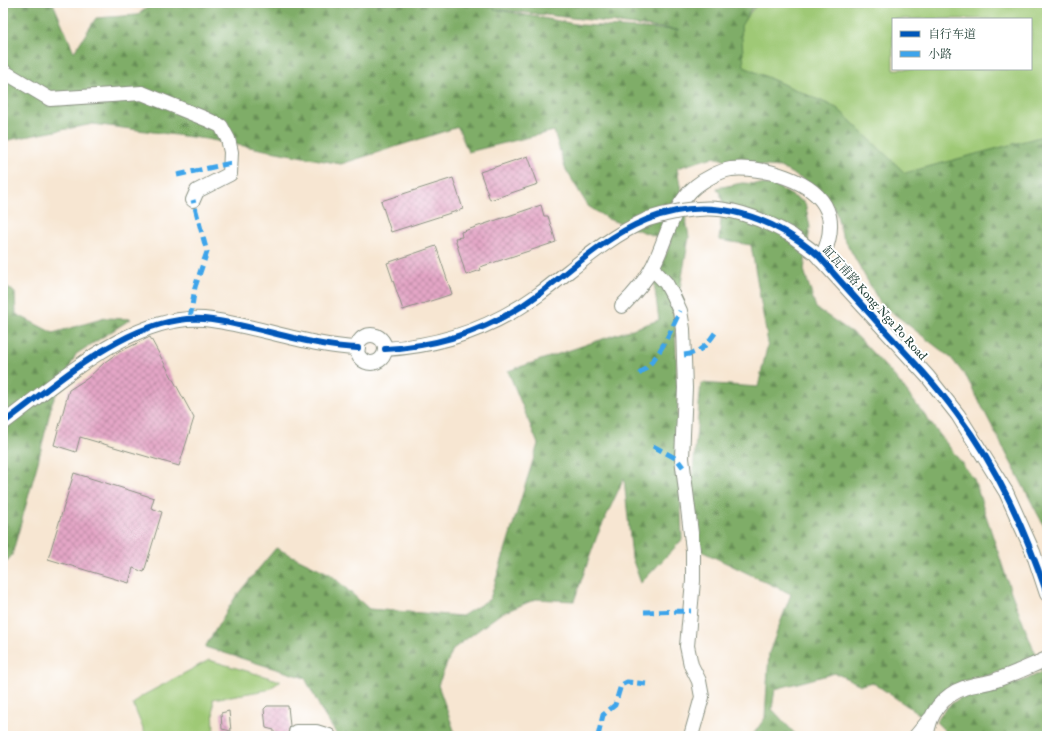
<svg xmlns="http://www.w3.org/2000/svg" width="1050" height="739" font-family="'IM FELL English','Noto Serif SC',serif">
	<style>
		.grass { fill: #9fc976; stroke: #5f8355; fill-rule: evenodd }
		.forest { fill: url(#forest-firs); stroke: #4f754e; fill-rule: evenodd }
		.building { fill: url(#building-cross-hatch) }
		.lines { fill: none; stroke-linecap: round; stroke-linejoin: round }
		.minor-casing { stroke: #8b9283; stroke-width: 16 }
		.minor { stroke: #fff; stroke-width: 14 }
		.minor-bridge-casing { stroke: #8b9283; stroke-width: 16; stroke-linecap: butt }
		.minor-bridge { stroke: #fff; stroke-width: 14 }
		.quiet { stroke: #3da4eb; stroke-width: 5; stroke-dasharray: 10 5; stroke-linecap: butt }
		.cycleway-casing { stroke: #fff; stroke-width: 8 }
		.cycleway { stroke: #0057b8; stroke-width: 6 }
		.labels { text-anchor: middle; stroke-width: 4; stroke-linejoin: round; paint-order: stroke }
		.street-label { font-size: 12px; fill: #1f3d34; stroke: #fff }
	</style>
	<defs>
		<pattern id="forest-firs" width="22" height="20" patternUnits="userSpaceOnUse"><rect width="22" height="20" fill="#7fad67"/><path d="M5 1l3.5 6h-7zM16 11l3.5 6h-7z" fill="#678e56"/></pattern>
		<pattern id="building-cross-hatch" width="8" height="8" patternUnits="userSpaceOnUse"><rect width="8" height="8" fill="#e4a6c6"/><path d="M0 0l8 8M0 8l8-8" fill="none" stroke="#b888a2"/></pattern>
	</defs>
	<rect width="100%" height="100%" fill="#fff"/>
	<filter id="ink" filterUnits="userSpaceOnUse"><feTurbulence type="fractalNoise" baseFrequency=".025" numOctaves="2"/><feDisplacementMap in="SourceGraphic" scale="8" xChannelSelector="R" yChannelSelector="G"/><feConvolveMatrix kernelMatrix="1 2 1 2 8 2 1 2 1" color-interpolation-filters="sRGB"/></filter>
	<filter id="wash" filterUnits="userSpaceOnUse"><feTurbulence type="fractalNoise" baseFrequency=".012" numOctaves="4" result="noise"/><feDisplacementMap in="SourceGraphic" scale="16" xChannelSelector="R" yChannelSelector="G"/><feGaussianBlur stdDeviation="0.9" result="paint"/><feColorMatrix in="noise" values="0 0 0 0 0 0 0 0 0 0 0 0 0 0 0 0 0 1.4 0 .05"/><feComposite in="paint" operator="in"/></filter>
	<g filter="url(#wash)">
		<rect width="100%" height="100%" fill="#f7e6d2"/>
		<g class="grass">
			<path d="M 758,3 L 1047,3 L 1047,139 L 905,174 L 837,108 L 744,67 L 737,29 ZM 893,19 L 1031,19 L 1031,69 L 893,69 Z"/>
			<path d="M 209,660 L 281,681 L 267,690 L 213,699 L 214,733 L 217,736 L 146,736 L 133,704 L 142,696 Z"/>
		</g>
		<g class="forest">
			<path d="M 3,3 L 53,3 L 74,52 L 96,18 L 137,15 L 154,3 L 595,3 L 600,5 L 609,3 L 759,3 L 751,9 L 741,26 L 744,67 L 837,108 L 905,173 L 1047,135 L 1047,320 L 1045,321 L 1047,323 L 1047,532 L 967,378 L 951,358 L 880,303 L 842,235 L 835,208 L 813,185 L 780,167 L 739,164 L 713,157 L 677,168 L 689,237 L 675,317 L 682,540 L 641,583 L 632,558 L 624,478 L 597,536 L 574,601 L 536,599 L 500,614 L 453,649 L 438,685 L 456,736 L 338,736 L 324,715 L 305,678 L 205,647 L 236,596 L 276,548 L 330,574 L 369,609 L 462,616 L 490,599 L 538,444 L 508,371 L 659,320 L 654,283 L 671,242 L 608,219 L 588,206 L 565,168 L 554,131 L 468,152 L 458,127 L 341,164 L 206,139 L 93,124 L 3,141 ZM 493,9 L 679,30 L 581,25 Z"/>
			<path d="M 742,183 L 774,185 L 805,203 L 810,227 L 804,270 L 816,308 L 857,336 L 896,378 L 974,479 L 1011,592 L 1032,646 L 1047,672 L 1047,736 L 950,736 L 936,722 C 954,690 982,693 1013,684 C 1023,682 1033,676 1042,672 L 1032,656 C 1024,660 1015,665 1007,669 C 968,685 947,673 925,718 L 872,682 L 861,685 L 835,673 L 775,689 L 772,709 L 797,736 L 752,736 L 765,718 L 769,653 L 791,594 L 697,549 L 691,494 L 701,383 L 758,387 L 768,343 L 751,245 L 719,240 L 723,200 L 717,188 Z"/>
			<path d="M 3,283 L 15,293 L 16,314 L 53,333 L 105,318 L 131,319 L 76,354 L 52,403 L 38,462 L 12,555 L 3,566 Z"/>
		</g>
		<g id="blocks">
			<g class="building">
				<path d="M 528,156 L 538,184 L 490,200 L 480,172 Z"/>
				<path d="M 453,178 L 463,209 L 391,232 L 381,201 Z"/>
				<path d="M 541,205 L 544,216 L 548,216 L 556,242 L 480,267 L 481,270 L 466,275 L 455,238 L 462,237 L 461,232 Z"/>
				<path d="M 436,246 L 452,294 L 403,310 L 387,263 Z"/>
				<path d="M 150,337 L 194,418 L 179,466 L 80,437 L 76,452 L 54,445 L 69,390 L 88,378 L 105,362 L 119,352 Z"/>
				<path d="M 74,473 L 154,498 L 151,508 L 162,512 L 144,572 L 133,568 L 129,583 L 48,559 Z"/>
				<path d="M 267,706 L 288,706 L 290,726 L 288,733 L 281,736 L 274,734 L 274,730 L 266,728 L 264,709 Z"/>
				<path d="M 229,711 L 231,731 L 222,729 L 221,713 Z"/>
			</g>
		</g>
	</g>
	<g filter="url(#ink)">
		<use href="#blocks" fill-opacity="0" stroke="#8b9283" stroke-width="1"/>
		<g class="lines">
			<defs>
				<g id="minor">
					<path d="M 3,71 L 50,99 L 142,93 L 206,119 L 221,126 L 228,139 L 231,152 L 230,174 L 197,191 L 193,200"/>
					<path d="M 791,235 L 815,253 L 928,377 L 958,415 L 1006,492 L 1033,552 L 1047,594"/>
					<path d="M 652,268 L 666,283 L 673,296 L 680,311 L 683,329 L 685,388 L 682,458 L 693,550 L 693,581 L 687,646 L 691,665 L 699,681 L 702,697 L 691,736"/>
					<path d="M 622,306 C 633,295 644,283 652,268 C 666,242 672,205 696,186 C 705,179 720,171 731,169 C 761,166 815,180 827,210 C 834,226 828,245 821,260"/>
					<circle cx="371" cy="349" r="14"/>
					<path d="M 385,349 C 441,346 492,328 538,295 C 576,267 604,239 648,219"/>
					<path d="M 3,423 C 59,382 138,308 212,320 C 261,327 308,346 358,348"/>
					<path d="M 296,732 L 316,732 L 329,736"/>
					<path d="M 916,736 L 930,719"/>
					<path d="M 927,736 C 928,715 943,695 964,688 C 974,684 986,684 996,680 C 1014,674 1030,666 1047,659"/>
				</g>
			</defs>
			<use href="#minor" class="minor-casing"/>
			<use href="#minor" class="minor"/>
			<defs>
				<path id="minor-bridge" d="M 648,219 C 706,201 739,206 791,235"/>
			</defs>
			<use href="#minor-bridge" class="minor-bridge-casing"/>
			<use href="#minor-bridge" class="minor-bridge"/>
			<g class="quiet">
				<path d="M 177,175 L 231,163"/>
				<path d="M 190,319 L 195,287 L 207,252 L 193,200"/>
				<path d="M 684,355 C 700,353 706,346 715,333"/>
				<path d="M 639,374 C 660,358 669,334 680,311"/>
				<path d="M 653,446 L 677,459 L 683,467"/>
				<path d="M 644,612 L 691,611"/>
				<path d="M 598,736 L 603,715 L 615,705 L 621,685 L 627,682 L 646,684"/>
			</g>
			<defs>
				<g id="cycleway">
					<path d="M 385,349 C 441,346 494,328 539,294 C 574,267 605,237 646,220 C 706,195 765,213 814,252 C 822,258 828,267 835,275 C 849,291 863,306 877,322 C 905,352 933,381 957,414 C 998,468 1025,530 1047,594"/>
					<path d="M 3,423 C 59,382 138,308 212,320 C 261,327 308,346 358,348"/>
				</g>
			</defs>
			<use href="#cycleway" class="cycleway-casing"/>
			<use href="#cycleway" class="cycleway"/>
		</g>
	</g>
	<g class="labels">
		<g class="street-label">
			<text transform="translate(875 303) rotate(48)" y="4">缸瓦甫路 Kong Nga Po Road</text>
		</g>
	</g>
	<rect width="1050" height="739" fill="none" stroke="#fff" stroke-width="16"/>
	<rect x="892" y="18" width="140" height="52" fill="#ffffff" stroke="#a5b1ae"/>
	<rect x="900" y="31" width="20" height="6" fill="#0057b8" stroke="#a5b1ae"/>
	<text x="928" y="38" font-size="12" fill="#1f3d34">自行车道</text>
	<rect x="900" y="51" width="20" height="6" fill="#3da4eb" stroke="#a5b1ae"/>
	<text x="928" y="58" font-size="12" fill="#1f3d34">小路</text>
</svg>
